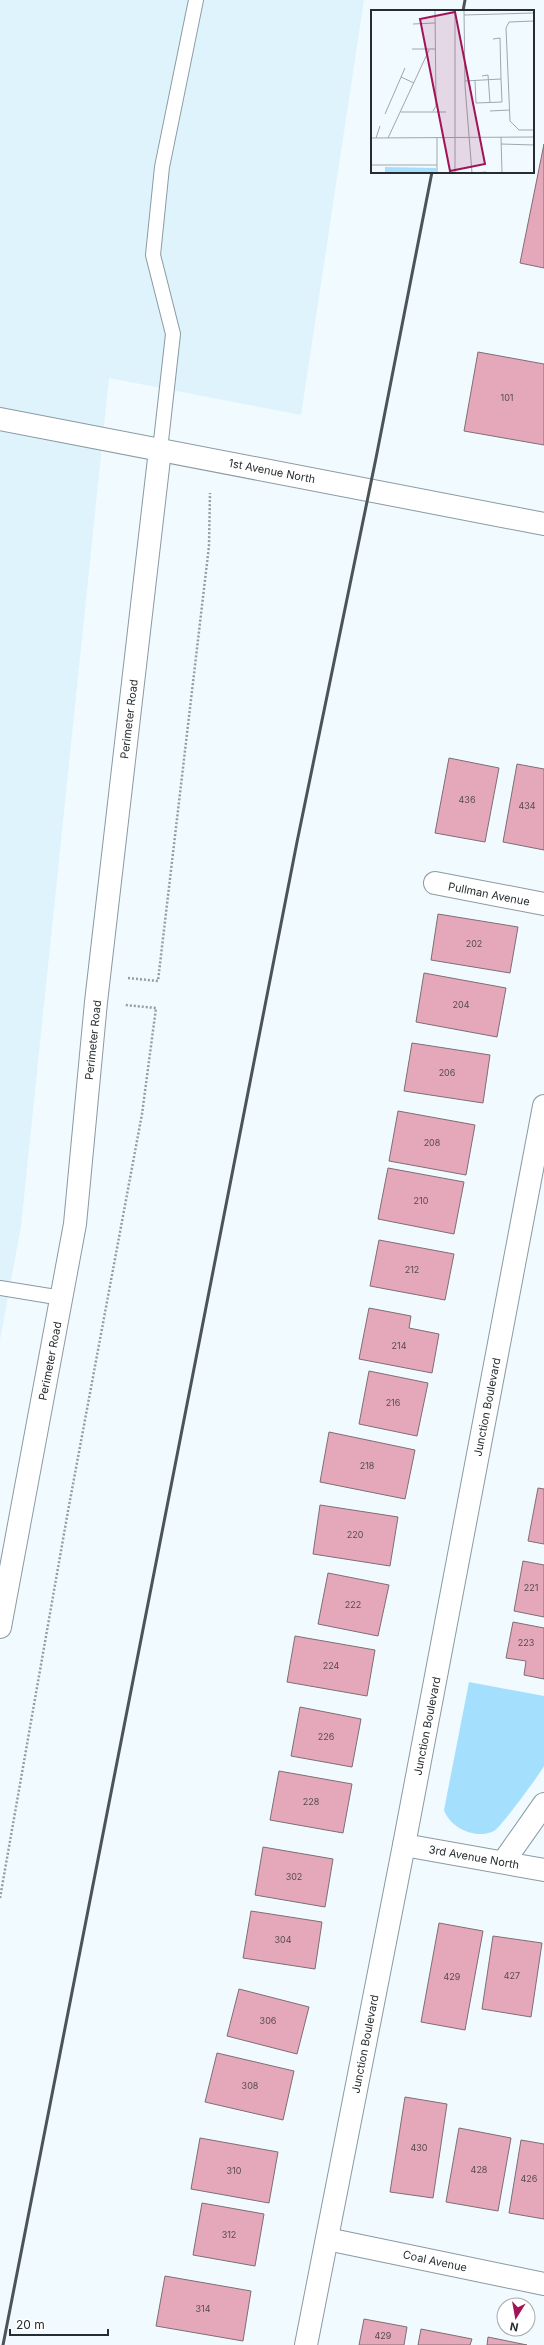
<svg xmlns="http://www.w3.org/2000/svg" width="544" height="2345" font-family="Inter,sans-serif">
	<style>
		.built { fill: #dff3fd }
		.green { fill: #a4e0fd }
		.building { fill: #e5a8ba; stroke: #7e6e72 }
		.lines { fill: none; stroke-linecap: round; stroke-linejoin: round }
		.service-casing { stroke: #8b9aa2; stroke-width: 16 }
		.minor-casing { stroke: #8b9aa2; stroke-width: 24 }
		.tertiary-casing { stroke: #8b9aa2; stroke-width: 24 }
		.path { stroke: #959da1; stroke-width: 2.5; stroke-dasharray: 2 2; stroke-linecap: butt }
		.service { stroke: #fff; stroke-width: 14 }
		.minor { stroke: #fff; stroke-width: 22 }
		.tertiary { stroke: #fff; stroke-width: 22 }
		.rail { stroke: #4d5457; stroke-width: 3 }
		.labels { text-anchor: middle; stroke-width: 3.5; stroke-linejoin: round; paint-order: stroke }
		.number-label { font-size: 9px; fill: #564b52 }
		.street-label { font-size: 11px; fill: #262c2f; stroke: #fff }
		.inset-road { fill: none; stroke: #9fa8ac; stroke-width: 1 }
		.view { fill: #a31358; fill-opacity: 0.15; stroke: #a31358; stroke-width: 2 }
		.inset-edge { fill: none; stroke: #262c2f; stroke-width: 2 }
	</style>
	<rect width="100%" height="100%" fill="#f0faff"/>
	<path class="built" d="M 0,0 L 364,0 L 301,415 L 109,378 L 21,1226 L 0,1340 Z"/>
	<path class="green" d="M 469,1682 L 544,1696 C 544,1708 544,1758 544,1766 C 540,1774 500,1828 494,1831 C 476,1840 450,1828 444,1810 Z"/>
	<g class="building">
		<path d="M 544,144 L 544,268 L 520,263 Z"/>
		<path d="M 478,352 L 544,364 L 544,445 L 464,431 Z"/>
		<path d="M 449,758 L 499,768 L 485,842 L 435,833 Z"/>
		<path d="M 517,764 L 544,769 L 544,850 L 503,842 Z"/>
		<path d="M 438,914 L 518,927 L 510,973 L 431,960 Z"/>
		<path d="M 424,973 L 506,988 L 497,1037 L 416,1022 Z"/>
		<path d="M 412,1043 L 490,1055 L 483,1103 L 404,1091 Z"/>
		<path d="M 398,1111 L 475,1125 L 466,1175 L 389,1161 Z"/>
		<path d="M 388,1168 L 464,1182 L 454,1234 L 378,1219 Z"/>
		<path d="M 379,1240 L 454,1254 L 445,1300 L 370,1286 Z"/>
		<path d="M 369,1308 L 411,1316 L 409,1328 L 439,1334 L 432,1373 L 359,1359 Z"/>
		<path d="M 369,1371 L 428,1383 L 417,1436 L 359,1424 Z"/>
		<path d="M 329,1432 L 415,1450 L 405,1499 L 320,1482 Z"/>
		<path d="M 538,1488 L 544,1489 L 544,1544 L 528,1541 Z"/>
		<path d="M 320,1505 L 398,1517 L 390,1566 L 313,1554 Z"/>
		<path d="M 523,1561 L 544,1565 L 544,1617 L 514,1611 Z"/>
		<path d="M 328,1573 L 389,1585 L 378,1636 L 318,1624 Z"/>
		<path d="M 513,1622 L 544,1628 L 544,1679 L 524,1675 L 526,1661 L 506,1658 Z"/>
		<path d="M 295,1636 L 375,1650 L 367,1696 L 287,1682 Z"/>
		<path d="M 300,1707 L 361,1719 L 352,1767 L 291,1756 Z"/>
		<path d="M 279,1771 L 352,1784 L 343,1833 L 270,1820 Z"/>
		<path d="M 263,1847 L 333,1859 L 325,1907 L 255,1895 Z"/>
		<path d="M 251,1911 L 322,1922 L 315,1969 L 243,1958 Z"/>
		<path d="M 439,1923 L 483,1931 L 465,2030 L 421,2022 Z"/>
		<path d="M 493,1936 L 542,1943 L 531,2017 L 482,2009 Z"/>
		<path d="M 239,1989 L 309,2007 L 297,2054 L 227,2036 Z"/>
		<path d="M 217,2053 L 294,2071 L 283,2120 L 205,2102 Z"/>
		<path d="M 405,2097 L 447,2104 L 433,2198 L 390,2192 Z"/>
		<path d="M 459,2128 L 511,2138 L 498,2211 L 446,2202 Z"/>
		<path d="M 200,2138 L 278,2152 L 269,2203 L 191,2189 Z"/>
		<path d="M 521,2140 L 544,2144 L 544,2219 L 509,2213 Z"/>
		<path d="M 202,2203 L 264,2214 L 255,2266 L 193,2255 Z"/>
		<path d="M 165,2276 L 251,2291 L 243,2341 L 156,2326 Z"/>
		<path d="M 364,2319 L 407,2327 L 404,2345 L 359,2345 Z"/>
		<path d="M 421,2329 L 472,2339 L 470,2345 L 418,2345 Z"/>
		<path d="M 488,2337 L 527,2345 L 487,2345 Z"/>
	</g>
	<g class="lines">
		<defs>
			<g id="service">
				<path d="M 160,450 L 173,334 L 153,255 L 162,167 L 196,0"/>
				<path d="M 0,1288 L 62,1298"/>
			</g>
			<g id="minor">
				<path d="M 435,883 L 544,904"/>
				<path d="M 0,1627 L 75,1224 L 96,1002 L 160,450"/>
				<path d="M 404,1845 L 544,1870"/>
				<path d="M 504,1861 L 544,1804"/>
				<path d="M 327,2239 L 544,2284"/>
				<path d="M 306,2345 L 404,1845 L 544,1106"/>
			</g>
			<path id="tertiary" d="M 0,419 L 544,524"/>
		</defs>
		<use href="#service" class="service-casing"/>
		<use href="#minor" class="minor-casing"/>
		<use href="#tertiary" class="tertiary-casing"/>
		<g class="path">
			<path d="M 128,978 L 158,981 L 209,546 L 210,493"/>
			<path d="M 0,1898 L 68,1511 L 142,1114 L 156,1008 L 125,1005"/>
		</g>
		<use href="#service" class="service"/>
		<use href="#minor" class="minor"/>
		<use href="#tertiary" class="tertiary"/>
		<g class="rail">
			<path d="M 463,11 L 465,0"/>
			<path d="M 3,2345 L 297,842 L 376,458 L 432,172"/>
		</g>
	</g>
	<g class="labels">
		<g class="number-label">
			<text x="507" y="401">101</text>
			<text x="467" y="803">436</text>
			<text x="527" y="809">434</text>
			<text x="474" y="947">202</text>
			<text x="461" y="1008">204</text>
			<text x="447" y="1076">206</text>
			<text x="432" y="1146">208</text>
			<text x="421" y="1204">210</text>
			<text x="412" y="1273">212</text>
			<text x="399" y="1349">214</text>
			<text x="393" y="1406">216</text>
			<text x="367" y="1469">218</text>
			<text x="355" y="1538">220</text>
			<text x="531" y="1591">221</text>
			<text x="353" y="1608">222</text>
			<text x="526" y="1646">223</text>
			<text x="331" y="1669">224</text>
			<text x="326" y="1740">226</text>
			<text x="311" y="1805">228</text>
			<text x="294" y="1880">302</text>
			<text x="283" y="1943">304</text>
			<text x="512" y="1979">427</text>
			<text x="452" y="1980">429</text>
			<text x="268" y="2024">306</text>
			<text x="250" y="2089">308</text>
			<text x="419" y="2151">430</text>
			<text x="479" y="2173">428</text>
			<text x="234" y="2174">310</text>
			<text x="529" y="2182">426</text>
			<text x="229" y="2238">312</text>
			<text x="203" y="2312">314</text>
			<text x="383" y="2339">429</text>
		</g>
		<g class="street-label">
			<text transform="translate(272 471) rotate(11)" y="4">1st Avenue North</text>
			<text transform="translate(129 719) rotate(-83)" y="4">Perimeter Road</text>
			<text transform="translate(489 894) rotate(11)" y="4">Pullman Avenue</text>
			<text transform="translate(93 1040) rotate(-84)" y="4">Perimeter Road</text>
			<text transform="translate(50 1361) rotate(-79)" y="4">Perimeter Road</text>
			<text transform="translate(487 1407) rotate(-79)" y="4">Junction Boulevard</text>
			<text transform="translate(427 1726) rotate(-79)" y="4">Junction Boulevard</text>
			<text transform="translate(474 1857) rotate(10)" y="4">3rd Avenue North</text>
			<text transform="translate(365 2044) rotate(-79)" y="4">Junction Boulevard</text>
			<text transform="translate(435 2261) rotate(12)" y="4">Coal Avenue</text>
		</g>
	</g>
	<g transform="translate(371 10)">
		<rect width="163" height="163" fill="#f0faff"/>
		<path d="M 14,157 L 65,158 L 65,163 L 14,163 Z" fill="#a4e0fd"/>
		<path class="inset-road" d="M 93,0 L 94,76 L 101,163M 93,5 L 163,3M 163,11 L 138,12 L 135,18 L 139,111 L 148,120 L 163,120M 42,14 L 64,13M 41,39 L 64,39M 111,66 L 117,65 L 119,93M 30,67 L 43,73M 94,71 L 130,69 L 129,28 L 122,29M 104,71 L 105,93 L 131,92 L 130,69M 62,101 L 65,96 L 64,0M 119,101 L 139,100M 30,102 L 75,102M 14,104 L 34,58M 130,127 L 131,163M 0,128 L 163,127M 5,128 L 9,116M 17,128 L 58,40M 130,134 L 163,135M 0,155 L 66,155M 66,163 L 66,127M 84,163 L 84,0M 103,163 L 115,162"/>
		<path class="view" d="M 84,2 L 114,154 L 79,161 L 49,9 Z"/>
		<rect width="163" height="163" class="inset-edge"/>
	</g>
	<g transform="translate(516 2317) rotate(191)"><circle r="19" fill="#ffffff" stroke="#a8abac"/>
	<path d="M0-3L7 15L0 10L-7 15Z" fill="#a31358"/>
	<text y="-6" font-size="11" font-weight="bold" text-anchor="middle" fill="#262c2f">N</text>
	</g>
	<path d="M10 2329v6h98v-6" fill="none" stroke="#262c2f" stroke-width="2"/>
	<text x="16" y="2329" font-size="12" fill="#262c2f" stroke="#ffffff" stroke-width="3" paint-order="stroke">20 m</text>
</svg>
